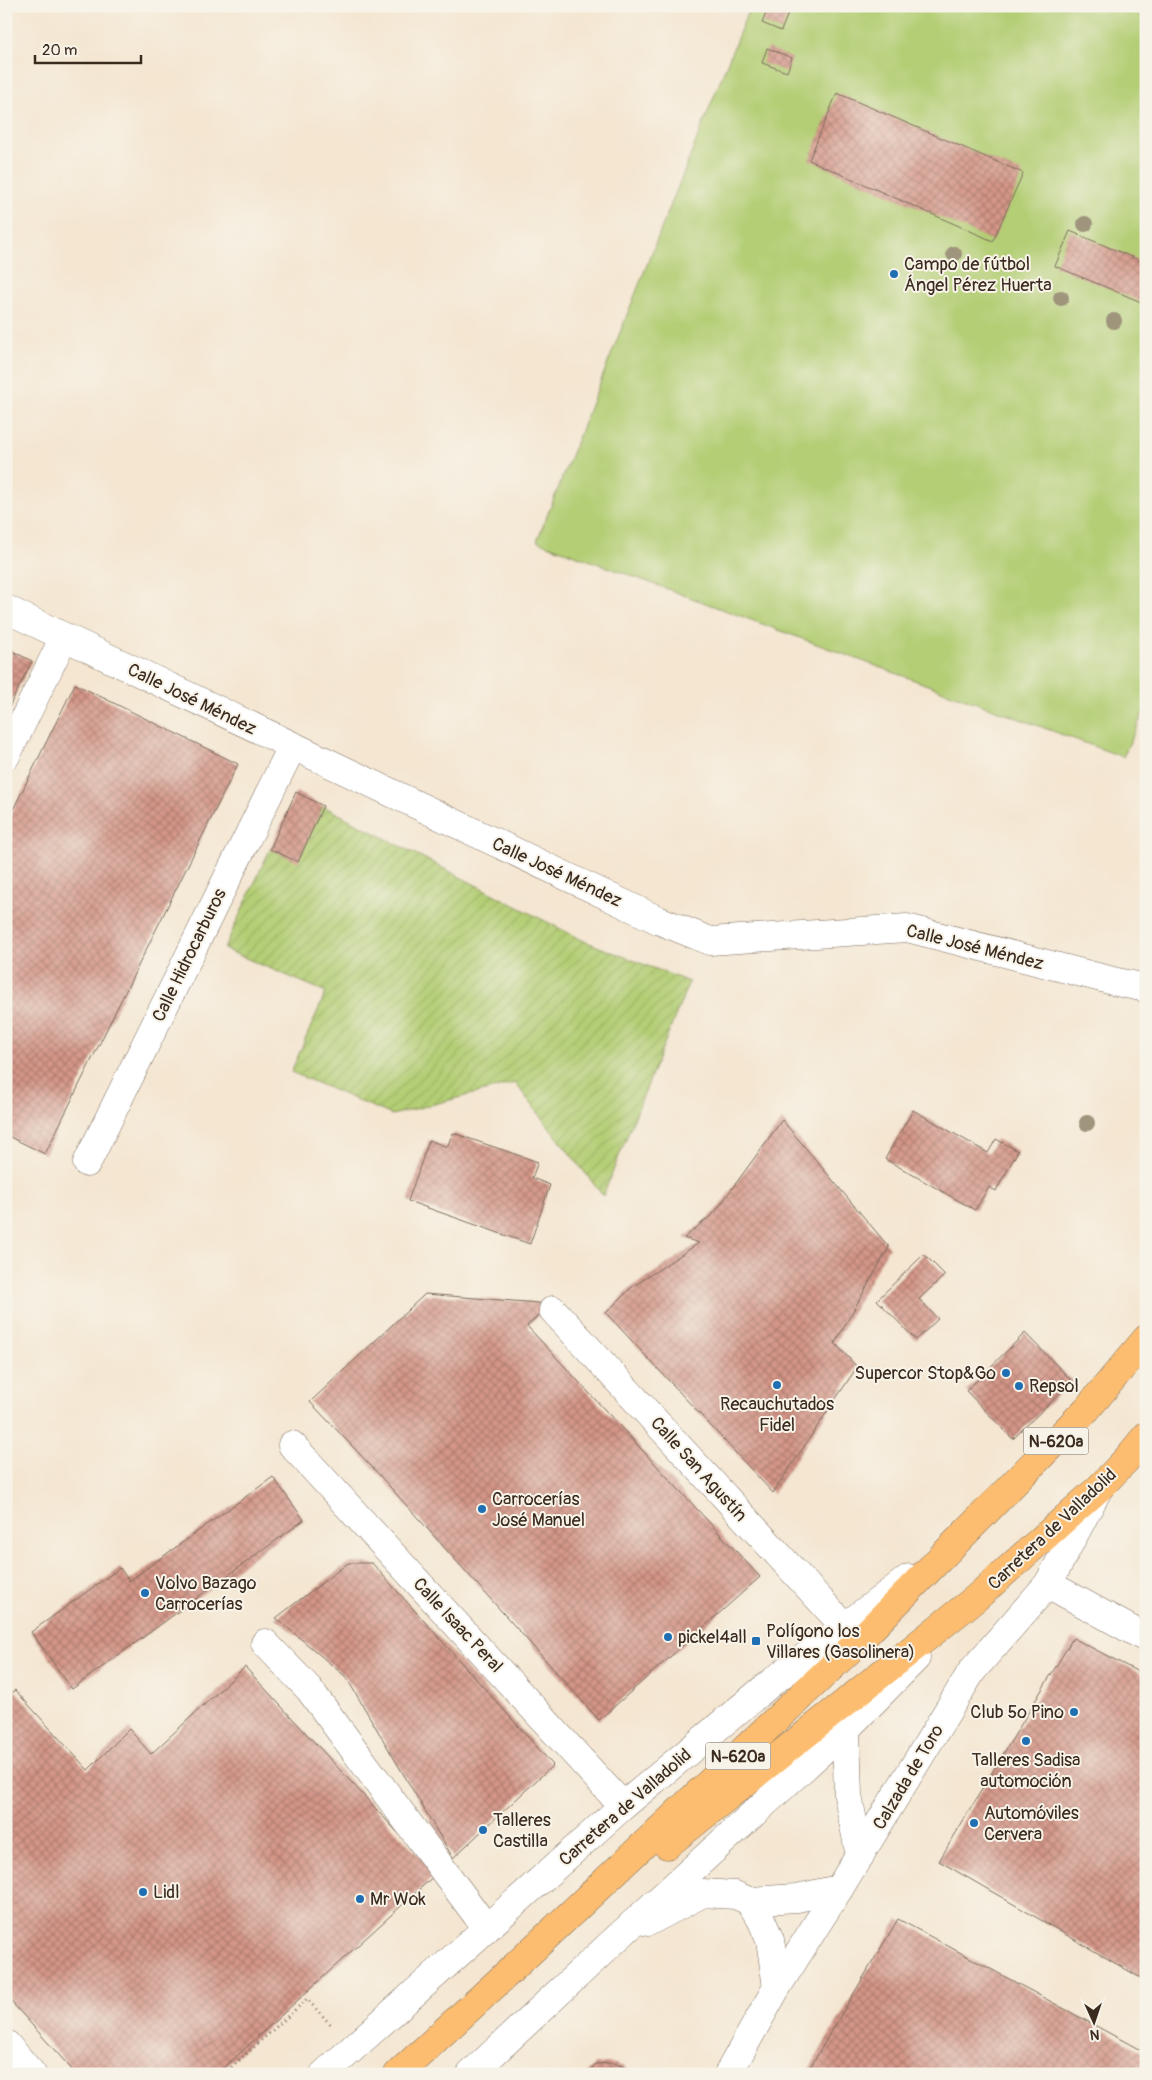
<svg xmlns="http://www.w3.org/2000/svg" width="1152" height="2080" font-family="Pangolin,sans-serif">
	<style>
		.grass { fill: #b3ce74; stroke: #777c49 }
		.garden { fill: url(#garden-furrows); stroke: #777c49 }
		.building { fill: url(#building-cross-hatch) }
		.lines { fill: none; stroke-linecap: round; stroke-linejoin: round }
		.minor-casing { stroke: #7c6c5d; stroke-width: 29 }
		.highway-casing { stroke: #7c6c5d; stroke-width: 29 }
		.path { stroke: #7c6c5d; stroke-width: 3; stroke-dasharray: 1 4; stroke-linecap: butt }
		.minor { stroke: #fff; stroke-width: 28 }
		.highway { stroke: #fcbd6f; stroke-width: 28 }
		.tree { fill: #9f957b }
		.poi-dot { fill: #1f6fb2; stroke: #f7f3e8; stroke-width: 2 }
		.labels { text-anchor: middle; stroke-width: 4; stroke-linejoin: round; paint-order: stroke }
		.shield { fill: #f7f3e8; stroke: #73665b; stroke-width: 1 }
		.shield-label { font-size: 16px; font-weight: bold; fill: #3b2a1e }
		.poi-label { font-size: 18px; fill: #3b2a1e; stroke: #f7f3e8; text-anchor: start }
		.street-label { font-size: 18px; fill: #3b2a1e; stroke: #f7f3e8 }
	</style>
	<defs>
		<pattern id="garden-furrows" width="10" height="10" patternUnits="userSpaceOnUse" patternTransform="scale(1.25)"><rect width="10" height="10" fill="#b3ce74"/><path d="M-1 1l2-2M0 10L10 0M9 11l2-2" fill="none" stroke="#9bb164"/></pattern>
		<pattern id="building-cross-hatch" width="8" height="8" patternUnits="userSpaceOnUse" patternTransform="scale(1.25)"><rect width="8" height="8" fill="#d49688"/><path d="M0 0l8 8M0 8l8-8" fill="none" stroke="#ad7b6f"/></pattern>
	</defs>
	<rect width="100%" height="100%" fill="#f7f3e8"/>
	<filter id="ink" filterUnits="userSpaceOnUse"><feTurbulence type="fractalNoise" baseFrequency=".02" numOctaves="2"/><feDisplacementMap in="SourceGraphic" scale="10" xChannelSelector="R" yChannelSelector="G"/><feConvolveMatrix kernelMatrix="1 2 1 2 8 2 1 2 1" color-interpolation-filters="sRGB"/></filter>
	<filter id="wash" filterUnits="userSpaceOnUse"><feTurbulence type="fractalNoise" baseFrequency=".0096" numOctaves="4" result="noise"/><feDisplacementMap in="SourceGraphic" scale="20" xChannelSelector="R" yChannelSelector="G"/><feGaussianBlur stdDeviation="1.12" result="paint"/><feColorMatrix in="noise" values="0 0 0 0 0 0 0 0 0 0 0 0 0 0 0 0 0 1.4 0 .05"/><feComposite in="paint" operator="in"/></filter>
	<g filter="url(#wash)">
		<rect width="100%" height="100%" fill="#f4e6d1"/>
		<path class="grass" d="M 750,6 L 1146,6 L 1146,707 L 1123,757 L 537,541 Z"/>
		<path class="garden" d="M 323,806 L 584,941 L 689,982 L 603,1196 L 515,1083 L 392,1115 L 291,1072 L 326,992 L 224,949 L 270,849 L 298,861 Z"/>
		<g id="blocks">
			<g class="building">
				<path d="M 769,6 L 791,6 L 781,31 L 762,23 Z"/>
				<path d="M 767,48 L 792,58 L 787,72 L 762,63 Z"/>
				<path d="M 837,93 L 1023,173 L 993,241 L 809,160 Z"/>
				<path d="M 1070,231 L 1146,263 L 1146,304 L 1055,266 Z"/>
				<path d="M 6,648 L 32,661 L 6,713 Z"/>
				<path d="M 75,684 L 238,764 L 45,1154 L 6,1135 L 6,824 Z"/>
				<path d="M 296,792 L 323,806 L 298,862 L 270,849 Z"/>
				<path d="M 913,1110 L 988,1153 L 996,1139 L 1018,1151 L 996,1191 L 989,1187 L 975,1210 L 885,1159 Z"/>
				<path d="M 782,1120 L 889,1247 L 835,1343 L 857,1367 L 773,1493 L 606,1313 L 632,1287 L 699,1243 L 684,1238 L 715,1212 Z"/>
				<path d="M 453,1133 L 538,1162 L 532,1178 L 550,1185 L 530,1244 L 408,1201 L 429,1140 L 447,1147 Z"/>
				<path d="M 924,1254 L 945,1275 L 919,1299 L 938,1319 L 916,1340 L 877,1300 Z"/>
				<path d="M 425,1294 L 551,1304 L 527,1326 L 760,1577 L 599,1720 L 373,1468 L 310,1402 Z"/>
				<path d="M 1025,1333 L 1072,1381 L 1013,1439 L 966,1391 Z"/>
				<path d="M 273,1477 L 304,1520 L 72,1689 L 31,1632 L 120,1568 L 129,1581 Z"/>
				<path d="M 348,1563 L 372,1563 L 553,1765 L 453,1858 L 346,1677 L 276,1618 Z"/>
				<path d="M 1073,1638 L 1146,1676 L 1146,1981 L 939,1861 Z"/>
				<path d="M 245,1667 L 436,1874 L 217,2074 L 76,2074 L 6,1996 L 6,1698 L 15,1690 L 88,1770 L 129,1729 L 151,1754 Z"/>
				<path d="M 898,1919 L 1146,2053 L 1146,2074 L 806,2074 Z"/>
				<path d="M 610,2063 L 622,2066 L 634,2074 L 586,2074 L 596,2064 Z"/>
			</g>
		</g>
	</g>
	<g filter="url(#ink)">
		<use href="#blocks" fill-opacity="0" stroke="#7c6c5d" stroke-width="1"/>
		<g class="lines">
			<defs>
				<g id="minor">
					<path d="M 6,609 L 658,920 L 710,941 L 907,928 L 1117,982 L 1146,988"/>
					<path d="M 6,756 L 64,637"/>
					<path d="M 87,1163 L 292,747"/>
					<path d="M 553,1310 L 845,1627"/>
					<path d="M 292,1445 L 623,1806"/>
					<path d="M 1048,1584 L 1146,1638"/>
					<path d="M 265,1643 L 309,1689 L 478,1917 L 485,1930"/>
					<path d="M 846,1729 L 848,1796 L 860,1856"/>
					<path d="M 749,1901 L 797,1898 L 839,1889"/>
					<path d="M 648,1922 L 703,1893 L 735,1895 L 749,1901 L 761,1919 L 770,1940 L 777,1987"/>
					<path d="M 6,2044 L 32,2074"/>
					<path d="M 324,2074 L 623,1806 L 772,1682 L 909,1578"/>
					<path d="M 471,2074 L 616,1939 L 846,1729 L 916,1658"/>
					<path d="M 728,2074 L 777,1987 L 839,1889 L 972,1671 L 1048,1584 L 1098,1490"/>
				</g>
				<g id="highway">
					<path d="M 667,1845 L 976,1598 L 1099,1488 L 1126,1460 L 1146,1436"/>
					<path d="M 398,2074 L 510,1971 L 855,1645 L 1087,1409 L 1146,1339"/>
				</g>
			</defs>
			<use href="#minor" class="minor-casing"/>
			<use href="#highway" class="highway-casing"/>
			<path class="path" d="M 224,2074 L 307,1999 L 331,2025"/>
			<use href="#minor" class="minor"/>
			<use href="#highway" class="highway"/>
		</g>
		<g class="tree">
			<circle cx="1085" cy="224" r="8"/>
			<circle cx="954" cy="254" r="8"/>
			<circle cx="1061" cy="298" r="8"/>
			<circle cx="1114" cy="321" r="8"/>
			<circle cx="1087" cy="1123" r="8"/>
		</g>
	</g>
	<g class="poi-dot">
		<circle cx="894" cy="274" r="5"/>
		<circle cx="1006" cy="1373" r="5"/>
		<circle cx="777" cy="1385" r="5"/>
		<circle cx="1019" cy="1386" r="5"/>
		<circle cx="482" cy="1509" r="5"/>
		<circle cx="145" cy="1593" r="5"/>
		<circle cx="668" cy="1637" r="5"/>
		<rect x="751" y="1636" width="10" height="10" rx="2.5"/>
		<circle cx="1074" cy="1712" r="5"/>
		<circle cx="1026" cy="1741" r="5"/>
		<circle cx="974" cy="1823" r="5"/>
		<circle cx="483" cy="1830" r="5"/>
		<circle cx="143" cy="1892" r="5"/>
		<circle cx="360" cy="1899" r="5"/>
	</g>
	<g class="labels">
		<g class="shield">
			<rect x="1023.5" y="1427.5" width="65" height="27" rx="4"/>
			<rect x="705.5" y="1742.5" width="65" height="27" rx="4"/>
		</g>
		<g class="shield-label">
			<text x="1056" y="1447">N-620a</text>
			<text x="738" y="1762">N-620a</text>
		</g>
		<g class="poi-label">
			<text x="904" y="270">Campo de fútbol<tspan x="904" dy="21">Ángel Pérez Huerta</tspan></text>
			<text x="996" y="1379" text-anchor="end">Supercor Stop&amp;Go</text>
			<text x="1029" y="1392">Repsol</text>
			<text x="777" y="1410" text-anchor="middle">Recauchutados<tspan x="777" dy="21">Fidel</tspan></text>
			<text x="492" y="1505">Carrocerías<tspan x="492" dy="21">José Manuel</tspan></text>
			<text x="155" y="1589">Volvo Bazago<tspan x="155" dy="21">Carrocerías</tspan></text>
			<text x="766" y="1637">Polígono los<tspan x="766" dy="21">Villares (Gasolinera)</tspan></text>
			<text x="678" y="1643">pickel4all</text>
			<text x="1064" y="1718" text-anchor="end">Club 5º Pino</text>
			<text x="1026" y="1766" text-anchor="middle">Talleres Sadisa<tspan x="1026" dy="21">automoción</tspan></text>
			<text x="984" y="1819">Automóviles<tspan x="984" dy="21">Cervera</tspan></text>
			<text x="493" y="1826">Talleres<tspan x="493" dy="21">Castilla</tspan></text>
			<text x="153" y="1898">Lidl</text>
			<text x="370" y="1905">Mr Wok</text>
		</g>
		<g class="street-label">
			<text transform="translate(192 699) rotate(26)" y="6">Calle José Méndez</text>
			<text transform="translate(557 872) rotate(25)" y="6">Calle José Méndez</text>
			<text transform="translate(975 947) rotate(14)" y="6">Calle José Méndez</text>
			<text transform="translate(189 955) rotate(-64)" y="6">Calle Hidrocarburos</text>
			<text transform="translate(699 1469) rotate(48)" y="6">Calle San Agustín</text>
			<text transform="translate(1052 1529) rotate(-43)" y="6">Carretera de Valladolid</text>
			<text transform="translate(458 1625) rotate(47)" y="6">Calle Isaac Peral</text>
			<text transform="translate(908 1777) rotate(-59)" y="6">Calzada de Toro</text>
			<text transform="translate(625 1807) rotate(-41)" y="6">Carretera de Valladolid</text>
		</g>
	</g>
	<rect width="1152" height="2080" fill="none" stroke="#f7f3e8" stroke-width="25"/>
	<g transform="translate(1094 2022) rotate(177)" stroke="#f7f3e8" stroke-width="4" paint-order="stroke">
	<path d="M0-4L9 19L0 12L-9 19Z" fill="#3b2a1e"/>
	<text y="-8" font-size="14" font-weight="bold" text-anchor="middle" fill="#3b2a1e">N</text>
	</g>
	<path d="M35 55v8h106v-8" fill="none" stroke="#3b2a1e" stroke-width="2.5"/>
	<text x="42" y="55" font-size="15" fill="#3b2a1e" stroke="#f7f3e8" stroke-width="4" paint-order="stroke">20 m</text>
</svg>
